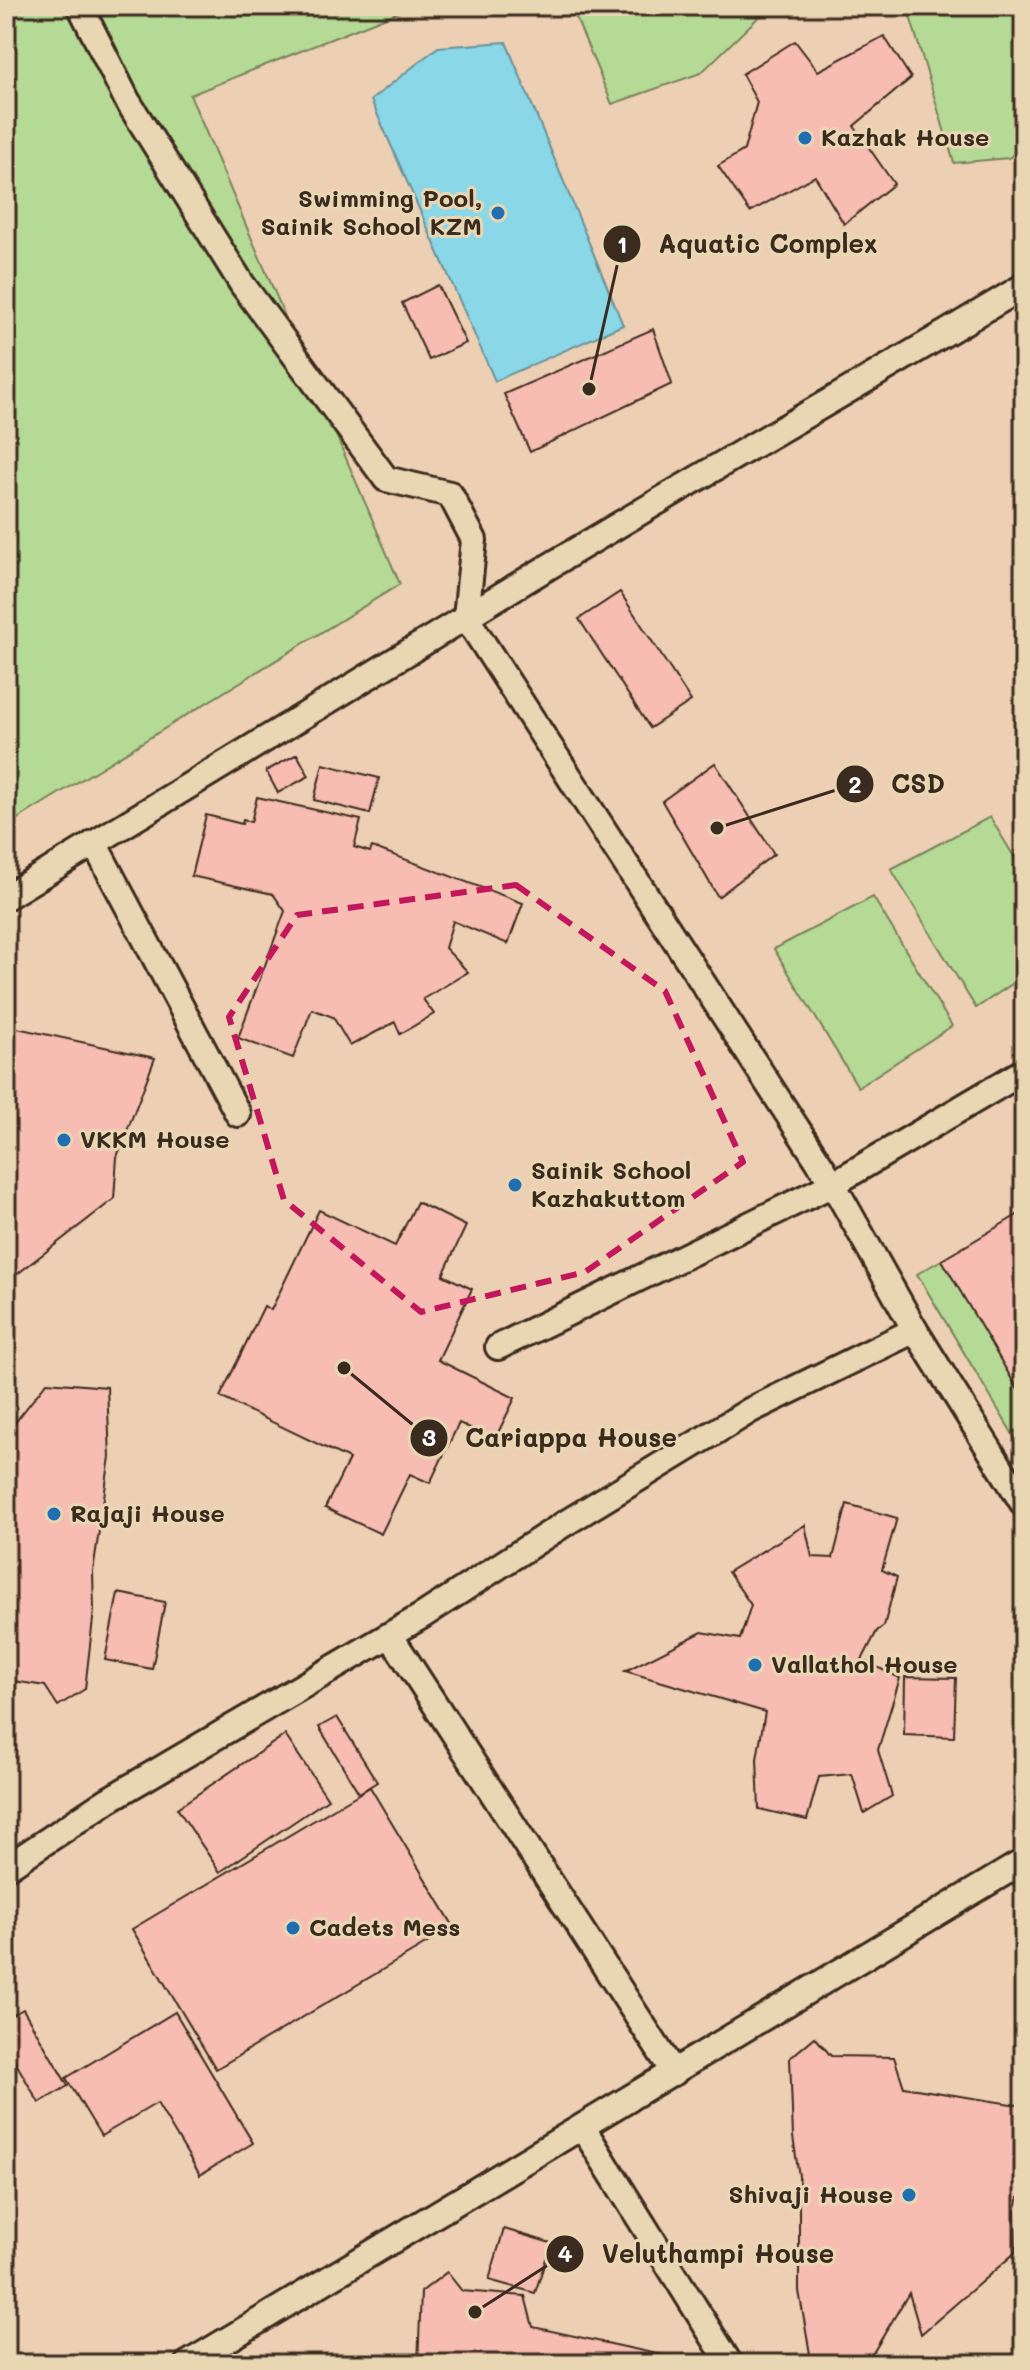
<svg xmlns="http://www.w3.org/2000/svg" width="1030" height="2370" font-family="Mali,sans-serif">
	<style>
		.built { fill: #edcfb3 }
		.green { fill: #b5da95; stroke: #78825a; stroke-width: 2 }
		.water { fill: #8ad7e8; stroke: #6a9297; stroke-width: 2 }
		.building { fill: #f7bcb2; stroke: #3b2a1e; stroke-width: 2 }
		.lines { fill: none; stroke-linecap: round; stroke-linejoin: round }
		.lane-casing { stroke: #3b2a1e; stroke-width: 30 }
		.lane { stroke: #e9d7b4; stroke-width: 24 }
		.marked { fill: none; stroke: #c2185b; stroke-width: 6; stroke-dasharray: 16 10; stroke-linejoin: round }
		.poi-dot { fill: #1f6fb2; stroke: #e9d7b4; stroke-width: 3 }
		.labels { text-anchor: middle; stroke-width: 6; stroke-linejoin: round; paint-order: stroke }
		.poi-label { font-size: 24px; font-weight: bold; fill: #3b2a1e; stroke: #e9d7b4; text-anchor: start }
		.leader { fill: none; stroke: #3b2a1e; stroke-width: 3 }
		.callout-dot { fill: #3b2a1e; stroke: #e9d7b4; stroke-width: 3 }
		.mark-label { font-size: 24px; text-anchor: middle; font-weight: bold; fill: #fff }
		.callout-label { font-size: 26px; text-anchor: middle; font-weight: bold; fill: #3b2a1e; stroke: #e9d7b4; stroke-width: 6; stroke-linejoin: round; paint-order: stroke }
	</style>
	<rect width="100%" height="100%" fill="#e9d7b4"/>
	<filter id="ink" filterUnits="userSpaceOnUse"><feTurbulence type="fractalNoise" baseFrequency=".0125" numOctaves="2"/><feDisplacementMap in="SourceGraphic" scale="16" xChannelSelector="R" yChannelSelector="G"/><feConvolveMatrix kernelMatrix="1 2 1 2 8 2 1 2 1" color-interpolation-filters="sRGB"/></filter>
	<g filter="url(#ink)">
		<rect class="built" x="6" y="6" width="1018" height="2358"/>
		<g class="green">
			<path d="M 6,6 L 414,6 L 190,95 L 400,584 L 6,826 Z"/>
			<path d="M 571,6 L 770,6 L 701,73 L 612,104 Z"/>
			<path d="M 907,6 L 1024,6 L 1024,145 L 1009,158 L 954,163 Z"/>
			<path d="M 990,817 L 1024,873 L 1024,976 L 976,1008 L 891,869 Z"/>
			<path d="M 873,897 L 952,1026 L 858,1087 L 774,949 Z"/>
			<path d="M 1024,1213 L 1024,1453 L 917,1274 Z"/>
		</g>
		<path class="water" d="M 506,42 L 623,325 L 495,381 L 371,100 L 438,47 Z"/>
		<g class="building">
			<path d="M 884,36 L 911,78 L 854,126 L 894,184 L 844,224 L 815,176 L 750,212 L 718,166 L 744,150 L 757,102 L 742,74 L 795,41 L 818,71 Z"/>
			<path d="M 438,285 L 466,343 L 429,360 L 402,303 Z"/>
			<path d="M 653,329 L 672,384 L 530,452 L 504,394 Z"/>
			<path d="M 620,592 L 691,701 L 650,728 L 579,619 Z"/>
			<path d="M 297,754 L 309,776 L 278,793 L 266,771 Z"/>
			<path d="M 715,763 L 774,854 L 718,897 L 662,801 Z"/>
			<path d="M 323,764 L 379,778 L 370,814 L 314,800 Z"/>
			<path d="M 257,797 L 361,820 L 354,847 L 370,852 L 372,847 L 523,903 L 508,944 L 453,921 L 445,948 L 468,972 L 423,999 L 434,1014 L 400,1034 L 395,1022 L 350,1046 L 333,1017 L 312,1009 L 293,1058 L 238,1038 L 285,911 L 273,894 L 191,876 L 206,815 L 242,824 L 243,820 L 251,822 Z"/>
			<path d="M 6,1002 L 12,1027 L 155,1058 L 117,1157 L 114,1199 L 16,1275 L 6,1234 Z"/>
			<path d="M 417,1202 L 466,1226 L 443,1275 L 472,1289 L 438,1360 L 515,1398 L 495,1439 L 459,1423 L 430,1483 L 410,1474 L 381,1534 L 325,1508 L 349,1459 L 220,1397 L 264,1306 L 271,1310 L 319,1210 L 395,1246 Z"/>
			<path d="M 1024,1211 L 1024,1400 L 942,1260 Z"/>
			<path d="M 47,1382 L 107,1387 L 110,1457 L 93,1571 L 94,1610 L 85,1689 L 58,1706 L 45,1686 L 6,1680 L 6,1434 Z"/>
			<path d="M 847,1504 L 897,1518 L 882,1570 L 897,1577 L 884,1626 L 877,1631 L 862,1660 L 900,1678 L 878,1750 L 892,1796 L 864,1813 L 852,1774 L 819,1777 L 807,1820 L 759,1809 L 757,1759 L 765,1712 L 625,1671 L 702,1632 L 740,1639 L 751,1605 L 728,1572 L 805,1525 L 812,1557 L 833,1558 Z"/>
			<path d="M 118,1593 L 165,1602 L 152,1669 L 105,1660 Z"/>
			<path d="M 905,1677 L 956,1678 L 954,1737 L 904,1735 Z"/>
			<path d="M 337,1717 L 377,1782 L 359,1793 L 319,1727 Z"/>
			<path d="M 285,1735 L 328,1799 L 220,1872 L 177,1808 Z"/>
			<path d="M 370,1787 L 454,1927 L 216,2069 L 132,1929 Z"/>
			<path d="M 23,2009 L 68,2086 L 39,2103 L 6,2046 L 6,2019 Z"/>
			<path d="M 175,2012 L 253,2143 L 200,2175 L 157,2103 L 101,2136 L 66,2078 Z"/>
			<path d="M 815,2037 L 831,2056 L 894,2057 L 904,2087 L 1024,2106 L 1024,2180 L 1015,2211 L 1016,2252 L 921,2334 L 909,2293 L 870,2358 L 811,2360 L 799,2291 L 799,2176 L 793,2137 L 790,2058 Z"/>
			<path d="M 504,2229 L 551,2243 L 535,2293 L 489,2280 Z"/>
			<path d="M 447,2272 L 462,2291 L 525,2296 L 533,2327 L 675,2358 L 673,2364 L 418,2364 L 421,2292 Z"/>
		</g>
		<g class="lines">
			<defs>
				<g id="lane">
					<path d="M 1024,286 C 839,398 650,503 466,617 L 833,1184 L 1024,1071"/>
					<path d="M 94,843 L 238,1114"/>
					<path d="M 6,897 L 466,617 L 474,540 L 450,494 L 386,479 L 242,284 L 127,100 L 80,6"/>
					<path d="M 498,1347 L 833,1184 L 915,1330 L 1024,1505"/>
					<path d="M 390,1635 L 674,2073"/>
					<path d="M 6,1868 L 108,1800 L 422,1616 L 564,1524 L 751,1410 L 915,1330"/>
					<path d="M 583,2128 L 730,2364"/>
					<path d="M 187,2364 L 1024,1861"/>
				</g>
			</defs>
			<use href="#lane" class="lane-casing"/>
			<use href="#lane" class="lane"/>
		</g>
	</g>
	<path class="marked" d="M 516,885 L 665,991 L 743,1162 L 585,1272 L 421,1312 L 284,1200 L 229,1017 L 297,915 Z"/>
	<g class="poi-dot">
		<circle cx="805" cy="138" r="8"/>
		<circle cx="498" cy="213" r="8"/>
		<circle cx="64" cy="1140" r="8"/>
		<circle cx="515" cy="1185" r="8"/>
		<circle cx="54" cy="1514" r="8"/>
		<circle cx="755" cy="1665" r="8"/>
		<circle cx="293" cy="1928" r="8"/>
		<circle cx="909" cy="2195" r="8"/>
	</g>
	<g class="labels">
		<g class="poi-label">
			<text x="821" y="146">Kazhak House</text>
			<text x="482" y="207" text-anchor="end">Swimming Pool,<tspan x="482" dy="28">Sainik School KZM</tspan></text>
			<text x="80" y="1148">VKKM House</text>
			<text x="531" y="1179">Sainik School<tspan x="531" dy="28">Kazhakuttom</tspan></text>
			<text x="70" y="1522">Rajaji House</text>
			<text x="771" y="1673">Vallathol House</text>
			<text x="309" y="1936">Cadets Mess</text>
			<text x="893" y="2203" text-anchor="end">Shivaji House</text>
		</g>
	</g>
	<path class="leader" d="M589 389L622 244M717 828L855 784M344 1368L429 1438M475 2312L565 2254"/>
	<g class="callout-dot">
		<circle cx="589" cy="389" r="8"/>
		<circle cx="717" cy="828" r="8"/>
		<circle cx="344" cy="1368" r="8"/>
		<circle cx="475" cy="2312" r="8"/>
		<circle cx="622" cy="244" r="20"/>
		<circle cx="855" cy="784" r="20"/>
		<circle cx="429" cy="1438" r="20"/>
		<circle cx="565" cy="2254" r="20"/>
	</g>
	<g class="mark-label">
		<text x="622" y="253">1</text>
		<text x="855" y="793">2</text>
		<text x="429" y="1446">3</text>
		<text x="565" y="2262">4</text>
	</g>
	<g class="callout-label">
		<text x="768" y="253">Aquatic Complex</text>
		<text x="918" y="793">CSD</text>
		<text x="571" y="1447">Cariappa House</text>
		<text x="718" y="2263">Veluthampi House</text>
	</g>
	<rect width="1030" height="2370" fill="none" stroke="#e9d7b4" stroke-width="32"/>
	<rect x="16" y="16" width="998" height="2338" fill="none" stroke="#3b2a1e" stroke-width="3" filter="url(#ink)"/>
</svg>
